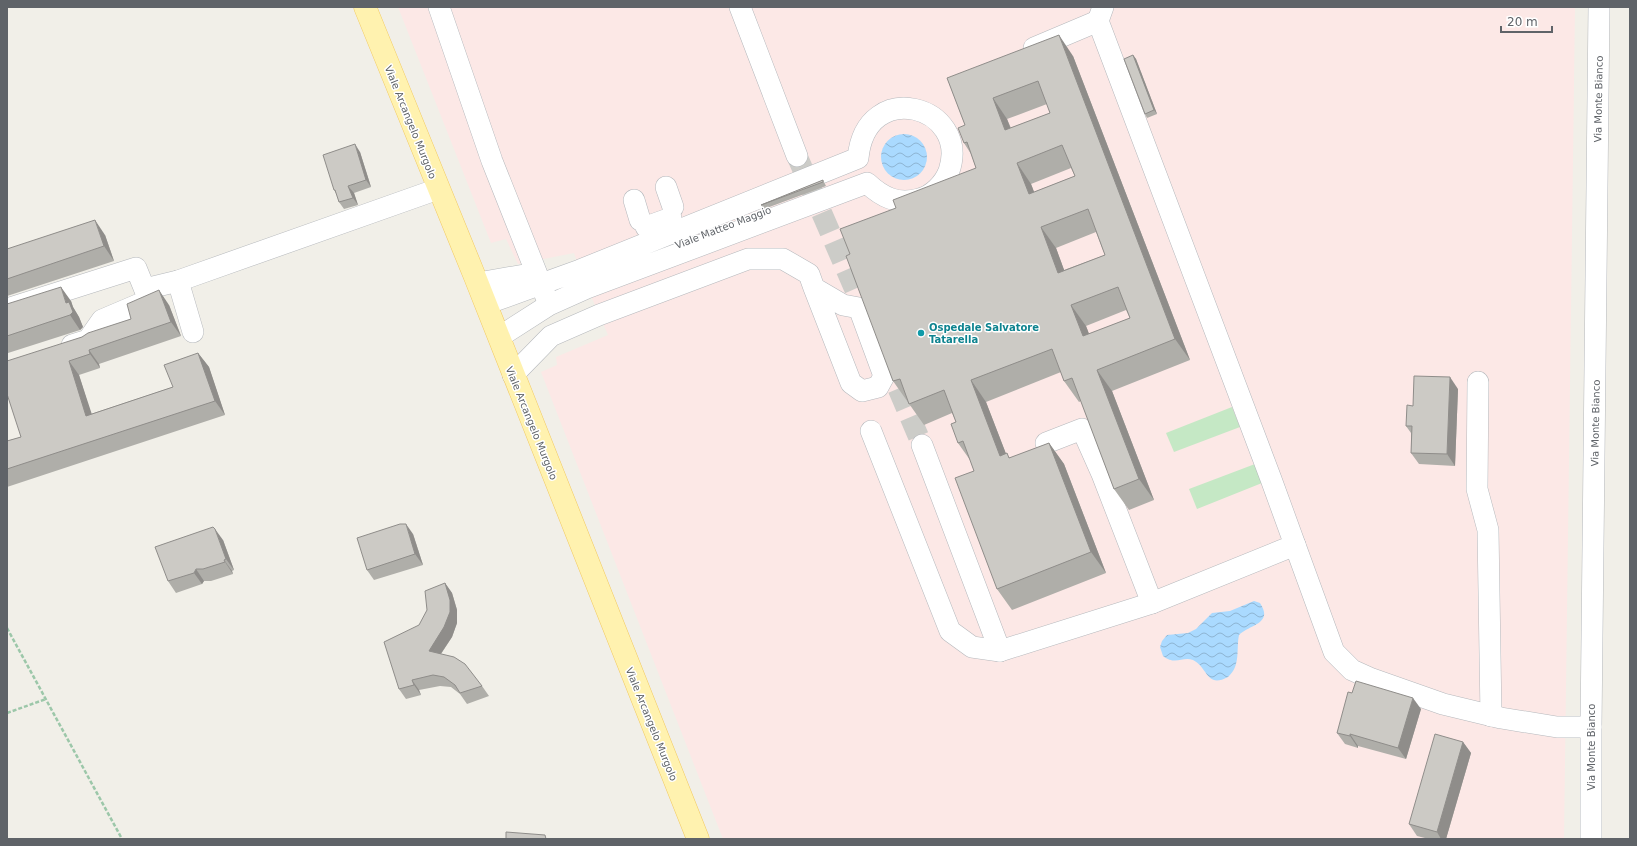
<svg xmlns="http://www.w3.org/2000/svg" width="1637" height="846" font-family="'DejaVu Sans',sans-serif">
	<style>
		.medical { fill: #fce8e6 }
		.green { fill: #c5e8c5 }
		.water { fill: url(#water-waves) }
		.lines { fill: none; stroke-linecap: round; stroke-linejoin: round }
		.minor-tunnel { stroke: #ccccc8; stroke-width: 21; stroke-dasharray: 21 10; stroke-linecap: butt }
		.minor-casing { stroke: #b5b8bc; stroke-width: 22 }
		.major-casing { stroke: #f2c960; stroke-width: 23 }
		.path { stroke: #9cc7a9; stroke-width: 2.5; stroke-dasharray: 4 2; stroke-linecap: butt }
		.minor { stroke: #fff; stroke-width: 21 }
		.major { stroke: #fff2af; stroke-width: 22 }
		.wall { fill: #afaea9; fill-rule: evenodd }
		.shaded-wall { fill: #8f8d8a }
		.building { fill: #cccac5; stroke: #8f8d8a; fill-rule: evenodd }
		.culture-dot { fill: #0f9aa8; stroke: #fff; stroke-width: 1.5 }
		.labels { text-anchor: middle; stroke-width: 3; stroke-linejoin: round; paint-order: stroke }
		.street-label { font-size: 10px; fill: #5f6368; stroke: #fff }
		.culture-label { font-size: 10px; font-weight: bold; fill: #0d838f; stroke: #fff; text-anchor: start }
	</style>
	<defs>
		<pattern id="water-waves" width="16" height="10" patternUnits="userSpaceOnUse"><rect width="16" height="10" fill="#aadaff"/><path d="M0 5q4-4 8 0t8 0" fill="none" stroke="#8eb4d2"/></pattern>
	</defs>
	<rect width="100%" height="100%" fill="#f1efe8"/>
	<path class="medical" d="M 398,7 L 1575,7 L 1564,839 L 723,839 L 541,372 L 557,365 L 556,357 L 608,335 L 584,280 L 574,253 L 518,264 L 506,239 L 491,243 Z"/>
	<g class="green">
		<path d="M 1232,407 L 1240,427 L 1174,452 L 1166,433 Z"/>
		<path d="M 1255,464 L 1262,483 L 1197,509 L 1189,489 Z"/>
	</g>
	<g class="water">
		<circle cx="904" cy="157" r="23"/>
		<path d="M 1254,601 L 1260,603 C 1274,624 1249,625 1239,635 C 1236,649 1241,666 1228,677 C 1206,689 1208,667 1193,660 C 1182,656 1176,666 1163,656 L 1160,647 L 1162,641 L 1167,635 L 1188,633 L 1196,629 L 1212,613 L 1230,611 Z"/>
	</g>
	<g class="lines">
		<g class="minor-tunnel">
			<path d="M 797,156 L 869,322"/>
			<path d="M 886,360 L 922,445"/>
		</g>
		<defs>
			<g id="minor">
				<path d="M 439,7 L 492,161 L 546,297"/>
				<path d="M 740,7 L 797,156"/>
				<path d="M 1034,48 L 1098,21"/>
				<path d="M 666,187 L 673,207"/>
				<path d="M 634,200 L 640,220"/>
				<path d="M 646,227 L 671,218"/>
				<path d="M 178,281 L 193,332"/>
				<path d="M 478,283 L 536,273"/>
				<path d="M 145,289 L 178,281 L 438,189"/>
				<path d="M 486,304 L 580,270 L 858,158 C 866,76 971,106 949,171 C 944,184 932,196 919,199 C 897,205 882,197 867,183 L 587,288 L 549,305 L 499,337"/>
				<path d="M 7,309 L 136,268 L 149,300 L 102,320 L 88,340 L 72,345"/>
				<path d="M 513,375 L 551,336 L 599,315 L 748,259 L 783,259 L 809,274 L 814,288 L 851,383 L 862,391 L 878,387 L 884,376 L 859,308 L 843,305 L 814,288"/>
				<path d="M 1478,382 L 1477,489 L 1488,530 L 1491,716"/>
				<path d="M 871,431 L 950,631 L 972,647 L 1000,651"/>
				<path d="M 1046,443 L 1082,429 L 1102,474 L 1152,603"/>
				<path d="M 922,445 L 1000,651 L 1152,603 L 1295,545 L 1271,479 L 1098,21 L 1103,7"/>
				<path d="M 1295,545 L 1334,652 L 1352,670 L 1372,679 L 1443,704 L 1501,718 L 1557,727 L 1591,727"/>
				<path d="M 1591,839 L 1591,727 L 1599,7"/>
			</g>
			<path id="major" d="M 365,7 L 475,277 L 698,839"/>
		</defs>
		<use href="#minor" class="minor-casing"/>
		<use href="#major" class="major-casing"/>
		<g class="path">
			<path d="M 7,628 L 122,839"/>
			<path d="M 7,713 L 46,699"/>
		</g>
		<use href="#minor" class="minor"/>
		<use href="#major" class="major"/>
	</g>
	<g class="wall">
		<path d="M 1133,55 L 1136,59 L 1157,114 L 1147,118 L 1145,114 Z"/>
		<path d="M 1073,56 L 1190,360 L 1112,391 L 1154,500 L 1129,510 L 1114,489 L 1081,401 L 1079,402 L 1064,381 L 1061,372 L 986,402 L 1006,454 L 1010,458 L 1049,443 L 1064,464 L 1106,573 L 1012,610 L 997,589 L 974,471 L 970,460 L 958,443 L 956,422 L 952,413 L 924,425 L 893,381 L 850,254 L 976,168 L 971,154 L 964,143 L 965,125 L 947,78 ZM 1047,104 L 1050,113 L 1011,128 L 1007,119 ZM 1071,168 L 1075,176 L 1034,192 L 1031,184 ZM 1096,232 L 1105,255 L 1064,270 L 1056,248 ZM 1126,310 L 1130,318 L 1089,334 L 1086,326 Z"/>
		<path d="M 360,152 L 371,187 L 354,193 L 358,205 L 344,209 L 339,202 L 337,195 L 334,190 Z"/>
		<path d="M 823,180 L 826,186 L 764,209 L 761,205 Z"/>
		<path d="M 105,235 L 114,261 L 7,296 L 7,249 Z"/>
		<path d="M 71,301 L 73,307 L 79,317 L 83,327 L 80,330 L 8,353 L 7,351 L 7,304 Z"/>
		<path d="M 169,305 L 181,336 L 99,364 L 100,368 L 79,375 L 91,414 L 173,387 L 198,353 L 209,367 L 225,415 L 7,487 L 7,441 L 21,437 L 82,337 Z"/>
		<path d="M 1458,389 L 1455,466 L 1419,464 L 1411,453 L 1411,433 L 1406,426 L 1413,406 Z"/>
		<path d="M 413,534 L 423,565 L 374,580 L 367,570 Z"/>
		<path d="M 223,540 L 234,570 L 232,571 L 233,574 L 211,581 L 204,581 L 202,584 L 176,593 L 168,581 Z"/>
		<path d="M 445,583 L 452,593 L 457,610 L 457,623 L 452,637 L 441,654 L 482,686 L 489,696 L 467,704 L 460,694 L 451,687 L 440,686 L 419,690 L 421,695 L 406,699 L 399,689 Z"/>
		<path d="M 1352,693 L 1421,709 L 1406,759 L 1358,746 L 1358,748 L 1345,744 L 1337,733 Z"/>
		<path d="M 1463,742 L 1471,753 L 1446,839 L 1429,839 L 1417,836 L 1409,824 Z"/>
	</g>
	<g class="shaded-wall">
		<path d="M 1059,35 L 1073,56 L 1190,360 L 1175,339 Z"/>
		<path d="M 1133,55 L 1136,59 L 1157,114 L 1154,110 Z"/>
		<path d="M 993,98 L 1007,119 L 1019,151 L 1005,130 Z"/>
		<path d="M 355,144 L 360,152 L 371,187 L 366,180 Z"/>
		<path d="M 1017,163 L 1031,184 L 1043,215 L 1029,194 Z"/>
		<path d="M 348,186 L 354,193 L 358,205 L 353,198 Z"/>
		<path d="M 95,220 L 105,235 L 114,261 L 104,246 Z"/>
		<path d="M 1041,227 L 1056,248 L 1073,294 L 1058,273 Z"/>
		<path d="M 61,287 L 71,301 L 73,307 L 79,317 L 83,327 L 80,330 L 70,315 L 66,303 Z"/>
		<path d="M 159,290 L 169,305 L 181,336 L 171,322 Z"/>
		<path d="M 1071,305 L 1086,326 L 1098,357 L 1083,336 Z"/>
		<path d="M 89,350 L 99,364 L 100,368 L 90,354 Z"/>
		<path d="M 198,353 L 209,367 L 225,415 L 215,401 Z"/>
		<path d="M 69,361 L 79,375 L 97,430 L 86,416 Z"/>
		<path d="M 1097,370 L 1112,391 L 1154,500 L 1139,479 Z"/>
		<path d="M 1450,377 L 1458,389 L 1455,466 L 1447,454 Z"/>
		<path d="M 971,380 L 986,402 L 1015,477 L 1000,456 Z"/>
		<path d="M 1049,443 L 1064,464 L 1106,573 L 1091,552 Z"/>
		<path d="M 406,524 L 413,534 L 423,565 L 415,554 Z"/>
		<path d="M 215,529 L 223,540 L 234,570 L 226,559 Z"/>
		<path d="M 224,560 L 232,571 L 233,574 L 225,562 Z"/>
		<path d="M 196,569 L 204,581 L 202,584 L 194,573 Z"/>
		<path d="M 445,583 L 452,593 L 457,610 L 457,623 L 452,637 L 436,661 L 429,651 Z"/>
		<path d="M 412,680 L 419,690 L 421,695 L 414,685 Z"/>
		<path d="M 1413,698 L 1421,709 L 1406,759 L 1398,748 Z"/>
		<path d="M 1350,734 L 1358,746 L 1358,748 L 1350,736 Z"/>
		<path d="M 1463,742 L 1471,753 L 1446,839 L 1441,839 L 1437,832 Z"/>
	</g>
	<g class="building">
		<path d="M 1059,35 L 1175,339 L 1097,370 L 1139,479 L 1114,489 L 1072,378 L 1064,381 L 1052,349 L 971,380 L 1000,456 L 1007,453 L 1009,458 L 1049,443 L 1091,552 L 997,589 L 955,478 L 974,471 L 963,441 L 958,443 L 951,424 L 956,422 L 944,390 L 909,404 L 900,379 L 893,381 L 846,256 L 850,254 L 840,229 L 896,208 L 893,200 L 976,168 L 967,142 L 964,143 L 958,128 L 965,125 L 947,78 ZM 1038,81 L 1050,113 L 1005,130 L 993,98 ZM 1062,145 L 1075,176 L 1029,194 L 1017,163 ZM 1088,209 L 1105,255 L 1058,273 L 1041,227 ZM 1118,287 L 1130,318 L 1083,336 L 1071,305 Z"/>
		<path d="M 1133,55 L 1154,110 L 1145,114 L 1124,59 Z"/>
		<path d="M 355,144 L 366,180 L 348,186 L 353,198 L 339,202 L 335,190 L 334,190 L 323,155 Z"/>
		<path d="M 823,180 L 823,182 L 761,205 Z"/>
		<path d="M 95,220 L 104,246 L 7,279 L 7,249 Z"/>
		<path d="M 61,287 L 66,303 L 69,302 L 73,312 L 70,315 L 7,336 L 7,304 Z"/>
		<path d="M 159,290 L 171,322 L 89,350 L 90,354 L 69,361 L 86,416 L 173,387 L 164,365 L 198,353 L 215,401 L 7,469 L 7,441 L 21,437 L 7,394 L 7,361 L 82,337 L 88,333 L 131,319 L 127,304 Z"/>
		<path d="M 1414,376 L 1450,377 L 1447,454 L 1411,453 L 1412,426 L 1406,426 L 1407,405 L 1413,406 Z"/>
		<path d="M 400,524 L 406,524 L 415,554 L 367,570 L 357,538 Z"/>
		<path d="M 213,527 L 215,529 L 226,559 L 224,560 L 225,562 L 203,569 L 196,569 L 194,573 L 168,581 L 155,547 Z"/>
		<path d="M 445,583 L 450,600 L 450,612 L 444,627 L 429,651 L 454,657 L 465,664 L 482,686 L 460,693 L 455,685 L 444,677 L 433,675 L 412,680 L 414,685 L 399,689 L 384,642 L 419,625 L 427,610 L 425,591 Z"/>
		<path d="M 1356,681 L 1413,698 L 1398,748 L 1350,734 L 1350,736 L 1337,733 L 1348,692 L 1352,693 Z"/>
		<path d="M 1435,734 L 1463,742 L 1437,832 L 1409,824 Z"/>
		<path d="M 506,832 L 545,835 L 546,839 L 506,839 Z"/>
	</g>
	<circle class="culture-dot" cx="921" cy="333" r="4"/>
	<g class="labels">
		<g class="street-label">
			<text transform="translate(1598 99) rotate(-89)" y="4">Via Monte Bianco</text>
			<text transform="translate(411 122) rotate(68)" y="4">Viale Arcangelo Murgolo</text>
			<text transform="translate(723 227) rotate(-21)" y="4">Viale Matteo Maggio</text>
			<text transform="translate(532 423) rotate(68)" y="4">Viale Arcangelo Murgolo</text>
			<text transform="translate(1595 423) rotate(-89)" y="4">Via Monte Bianco</text>
			<text transform="translate(652 724) rotate(68)" y="4">Viale Arcangelo Murgolo</text>
			<text transform="translate(1591 747) rotate(-90)" y="4">Via Monte Bianco</text>
		</g>
		<g class="culture-label">
			<text x="929" y="331">Ospedale Salvatore<tspan x="929" dy="12">Tatarella</tspan></text>
		</g>
	</g>
	<rect width="1637" height="846" fill="none" stroke="#5f6368" stroke-width="16"/>
	<path d="M1501 26v6h51v-6" fill="none" stroke="#5f6368" stroke-width="2"/>
	<text x="1507" y="26" font-size="12" fill="#5f6368" stroke="#ffffff" stroke-width="3" paint-order="stroke">20 m</text>
</svg>
